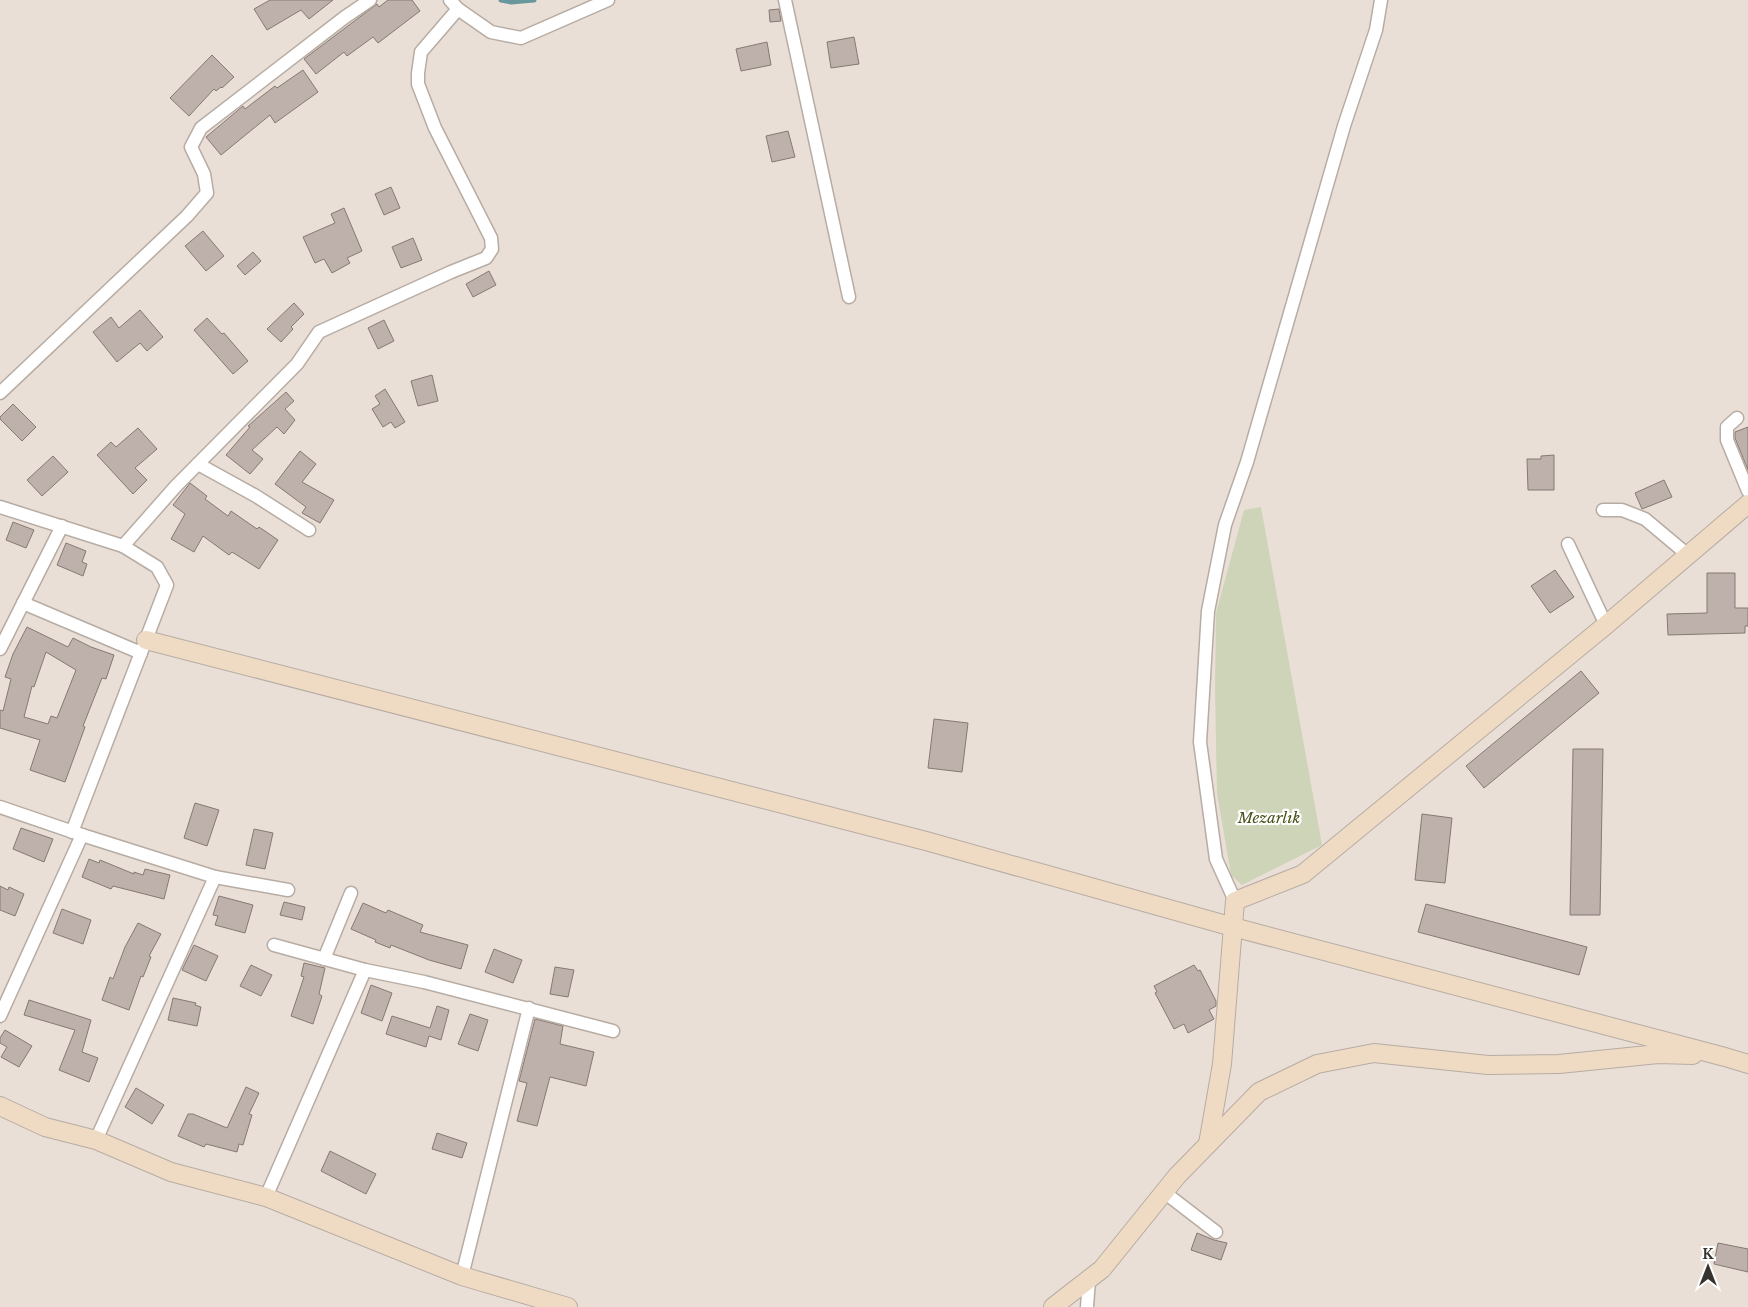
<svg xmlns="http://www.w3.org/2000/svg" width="1748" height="1307" font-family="'Libre Baskerville',serif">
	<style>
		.green { fill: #ced4b8 }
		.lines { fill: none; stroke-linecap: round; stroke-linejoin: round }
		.stream { stroke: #6a979c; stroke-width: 5 }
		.building { fill: #beb0ab; stroke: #867974; fill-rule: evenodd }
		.street-casing { stroke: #b7aca3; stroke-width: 15 }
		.secondary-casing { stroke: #b7aca3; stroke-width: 20 }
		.street { stroke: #fff; stroke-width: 12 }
		.secondary { stroke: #efdbc4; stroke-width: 18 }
		.labels { text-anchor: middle; stroke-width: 4.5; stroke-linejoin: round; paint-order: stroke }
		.park-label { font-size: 15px; font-style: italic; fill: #495017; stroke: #fff }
	</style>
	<rect width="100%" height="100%" fill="#eadfd6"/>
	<path class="green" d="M 1261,507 L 1322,845 L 1242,885 L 1231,875 L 1217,793 L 1215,690 L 1216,613 L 1244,510 Z"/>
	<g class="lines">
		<path class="stream" d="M 501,0 L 511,2 L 534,0"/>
	</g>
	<g class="building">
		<path d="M 270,0 L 333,0 L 309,19 L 301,10 L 267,30 L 254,9 Z"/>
		<path d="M 388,0 L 412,0 L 420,11 L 378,43 L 373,37 L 347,56 L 344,52 L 316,74 L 304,59 L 377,4 L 379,7 Z"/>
		<path d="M 779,9 L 781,21 L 770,22 L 769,10 Z"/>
		<path d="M 854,37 L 859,64 L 831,68 L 827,42 Z"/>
		<path d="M 767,42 L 771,65 L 741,71 L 736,49 Z"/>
		<path d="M 212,55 L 234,77 L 222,88 L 221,87 L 216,91 L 214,89 L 189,116 L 170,98 Z"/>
		<path d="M 303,70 L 318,92 L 275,123 L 270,115 L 221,155 L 206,137 L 243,106 L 245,109 L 275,86 L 277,88 Z"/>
		<path d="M 788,131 L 795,157 L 772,162 L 766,136 Z"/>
		<path d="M 391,187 L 400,208 L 384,215 L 375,194 Z"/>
		<path d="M 344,208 L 362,251 L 347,258 L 350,263 L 332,273 L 324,259 L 315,263 L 303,237 L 335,223 L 331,214 Z"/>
		<path d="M 203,231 L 224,256 L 206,271 L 185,246 Z"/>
		<path d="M 413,238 L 422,260 L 401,268 L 392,247 Z"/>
		<path d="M 253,252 L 261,261 L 245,275 L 237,266 Z"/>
		<path d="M 489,271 L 496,285 L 473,297 L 466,284 Z"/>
		<path d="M 294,303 L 304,314 L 291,327 L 293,329 L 281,342 L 267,329 Z"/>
		<path d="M 140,310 L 163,337 L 147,351 L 140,343 L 117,362 L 93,332 L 111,317 L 119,328 Z"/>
		<path d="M 207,318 L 222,334 L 224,333 L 248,361 L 233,374 L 194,330 Z"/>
		<path d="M 384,320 L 394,341 L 378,349 L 368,328 Z"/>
		<path d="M 432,375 L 438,401 L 418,406 L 411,381 Z"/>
		<path d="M 385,389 L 405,422 L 395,428 L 391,422 L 383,427 L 372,409 L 380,404 L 375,396 Z"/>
		<path d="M 286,392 L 294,401 L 285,409 L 295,420 L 284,434 L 277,427 L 252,450 L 263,459 L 250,474 L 226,455 L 250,427 L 248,426 Z"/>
		<path d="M 13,404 L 36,427 L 22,441 L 0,419 L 0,417 Z"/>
		<path d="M 1748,427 L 1748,470 L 1735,438 L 1735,432 Z"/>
		<path d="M 138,428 L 157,449 L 135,468 L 147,480 L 133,494 L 97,455 L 111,442 L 116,447 Z"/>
		<path d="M 300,451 L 316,464 L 302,482 L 334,500 L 320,523 L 302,513 L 306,507 L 275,484 Z"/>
		<path d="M 1554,455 L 1554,490 L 1528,490 L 1527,459 L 1541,459 L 1541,456 Z"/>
		<path d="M 53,456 L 68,472 L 42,496 L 27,480 Z"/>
		<path d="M 1664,480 L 1672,497 L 1642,509 L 1635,493 Z"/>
		<path d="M 190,483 L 207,496 L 205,499 L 228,516 L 231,511 L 257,529 L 259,527 L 278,540 L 259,569 L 232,552 L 229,555 L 203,536 L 194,552 L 171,539 L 185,514 L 173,505 Z"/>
		<path d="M 13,522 L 34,530 L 26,548 L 6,540 Z"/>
		<path d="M 66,543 L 86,551 L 82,562 L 87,564 L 83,576 L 57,565 Z"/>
		<path d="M 1555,570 L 1574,597 L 1550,613 L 1531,586 Z"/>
		<path d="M 1707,573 L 1735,573 L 1735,608 L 1748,608 L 1748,626 L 1745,626 L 1745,633 L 1668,635 L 1667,614 L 1707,613 Z"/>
		<path d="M 27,627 L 68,647 L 73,638 L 91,647 L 114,655 L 106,679 L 102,678 L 83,726 L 85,727 L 65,782 L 30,770 L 40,740 L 0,728 L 0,710 L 3,711 L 11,679 L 5,677 L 13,654 ZM 46,652 L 76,670 L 57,718 L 51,716 L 48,724 L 24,717 L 32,686 L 34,687 Z"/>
		<path d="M 1581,671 L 1599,693 L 1484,788 L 1466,766 Z"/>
		<path d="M 934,719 L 968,723 L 962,772 L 928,768 Z"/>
		<path d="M 1573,749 L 1603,749 L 1600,915 L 1570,915 Z"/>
		<path d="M 195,803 L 219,810 L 207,846 L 184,838 Z"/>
		<path d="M 1422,814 L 1452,818 L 1445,883 L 1415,880 Z"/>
		<path d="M 21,828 L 53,839 L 44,862 L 13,849 Z"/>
		<path d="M 254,829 L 273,833 L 265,869 L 246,865 Z"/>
		<path d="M 89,859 L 99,863 L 100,860 L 134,874 L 134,872 L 143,875 L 145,869 L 170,875 L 164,899 L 113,886 L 111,889 L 82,877 Z"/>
		<path d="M 0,886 L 8,890 L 9,887 L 24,894 L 15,916 L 0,910 Z"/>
		<path d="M 219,896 L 253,905 L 245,933 L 215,925 L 218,916 L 213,915 Z"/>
		<path d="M 284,902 L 305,907 L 302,920 L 280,915 Z"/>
		<path d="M 363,903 L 386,913 L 388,910 L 423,925 L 420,932 L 468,945 L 461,969 L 429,960 L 391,945 L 390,948 L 375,942 L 376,940 L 351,929 Z"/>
		<path d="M 1426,904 L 1587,947 L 1579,975 L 1418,932 Z"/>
		<path d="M 62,909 L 91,920 L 83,944 L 53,933 Z"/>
		<path d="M 138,923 L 161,934 L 149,956 L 151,957 L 143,977 L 141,976 L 129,1010 L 102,1000 L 110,977 L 113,979 L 125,947 Z"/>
		<path d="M 194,945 L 218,956 L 206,981 L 182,970 Z"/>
		<path d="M 494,949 L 522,960 L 513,983 L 485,972 Z"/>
		<path d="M 304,963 L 325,968 L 319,994 L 322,996 L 313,1024 L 291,1016 L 304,977 L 301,976 Z"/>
		<path d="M 251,965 L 272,975 L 261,996 L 240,986 Z"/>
		<path d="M 1194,965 L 1198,971 L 1200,970 L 1216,1001 L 1216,1006 L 1209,1010 L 1214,1019 L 1188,1033 L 1184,1024 L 1174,1029 L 1155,993 L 1157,992 L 1154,986 Z"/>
		<path d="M 555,967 L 574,970 L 568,997 L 550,994 Z"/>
		<path d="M 371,985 L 392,993 L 382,1021 L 361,1013 Z"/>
		<path d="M 173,998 L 196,1003 L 195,1005 L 201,1007 L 197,1026 L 168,1020 Z"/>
		<path d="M 29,1000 L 91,1020 L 82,1052 L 98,1058 L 89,1082 L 59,1070 L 75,1030 L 24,1015 Z"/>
		<path d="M 437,1006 L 449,1010 L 441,1040 L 429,1036 L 426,1047 L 386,1034 L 392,1016 L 430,1028 Z"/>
		<path d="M 470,1014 L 488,1020 L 478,1051 L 458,1044 Z"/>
		<path d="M 535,1019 L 563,1026 L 560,1044 L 594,1052 L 586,1086 L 550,1077 L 537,1126 L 517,1121 L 527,1083 L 519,1081 Z"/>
		<path d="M 5,1030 L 32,1046 L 19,1067 L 1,1057 L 7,1047 L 0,1043 L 0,1038 Z"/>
		<path d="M 246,1087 L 259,1093 L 249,1114 L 252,1115 L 243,1145 L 239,1144 L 237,1152 L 206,1144 L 204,1147 L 178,1136 L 188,1114 L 193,1114 L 227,1128 Z"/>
		<path d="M 136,1088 L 164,1105 L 152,1124 L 125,1107 Z"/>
		<path d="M 437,1133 L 467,1143 L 462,1158 L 432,1149 Z"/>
		<path d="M 330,1151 L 376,1174 L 366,1194 L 321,1171 Z"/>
		<path d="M 1197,1233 L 1214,1240 L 1227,1243 L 1221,1260 L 1191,1250 Z"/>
		<path d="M 1718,1243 L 1748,1249 L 1748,1272 L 1714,1264 Z"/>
	</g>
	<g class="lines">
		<defs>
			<g id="street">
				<path d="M 450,0 L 458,9 L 491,32 L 521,38 L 608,0"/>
				<path d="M 785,0 L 849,297"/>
				<path d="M 0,393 L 187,216 L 207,193 L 204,174 L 191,147 L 201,128 L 345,17 L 370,0"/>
				<path d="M 1737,418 L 1727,427 L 1727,440 L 1748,491"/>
				<path d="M 198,464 L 256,496 L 309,530"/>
				<path d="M 0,507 L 123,546 L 157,567 L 167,585 L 72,832"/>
				<path d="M 1603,510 L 1622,510 L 1645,519 L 1688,555"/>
				<path d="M 1568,544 L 1606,625"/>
				<path d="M 123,546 L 176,486 L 297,364 L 319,332 L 451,272 L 486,258 L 492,249 L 491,238 L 435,128 L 418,84 L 418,73 L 421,52 L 458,9"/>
				<path d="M 23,603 L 141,653"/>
				<path d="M 0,649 L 62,526"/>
				<path d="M 0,807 L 82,835 L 215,877 L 288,890"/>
				<path d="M 1235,901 L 1216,859 L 1200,742 L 1208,611 L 1225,525 L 1247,462 L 1344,126 L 1376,30 L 1381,0"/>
				<path d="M 274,945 L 365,970 L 424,982 L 613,1031"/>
				<path d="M 324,959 L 351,893"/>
				<path d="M 0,1016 L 82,835"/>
				<path d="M 96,1140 L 215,877"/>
				<path d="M 1164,1192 L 1216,1232"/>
				<path d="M 266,1197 L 365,970"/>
				<path d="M 462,1276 L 529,1008"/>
				<path d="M 1087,1307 L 1089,1279"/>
			</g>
			<g id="secondary">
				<path d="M 146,640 L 926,841 L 1233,927 L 1725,1057 L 1748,1064"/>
				<path d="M 0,1106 L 45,1127 L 96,1140 L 171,1172 L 266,1197 L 462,1276 L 568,1307"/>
				<path d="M 1208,1144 L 1222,1064 L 1235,901 L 1303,874 L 1606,625 L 1748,504"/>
				<path d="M 1053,1307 L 1102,1269 L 1177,1176 L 1259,1092 L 1317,1064 L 1374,1053 L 1488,1065 L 1559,1064 L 1658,1054 L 1693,1055"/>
			</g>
		</defs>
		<use href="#street" class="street-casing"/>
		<use href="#secondary" class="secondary-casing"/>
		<use href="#street" class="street"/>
		<use href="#secondary" class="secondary"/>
	</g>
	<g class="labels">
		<g class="park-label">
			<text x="1269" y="823">Mezarlık</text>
		</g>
	</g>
	<g transform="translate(1708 1267)" stroke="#ffffff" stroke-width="4" paint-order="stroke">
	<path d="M0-4L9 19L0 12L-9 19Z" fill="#37322f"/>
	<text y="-8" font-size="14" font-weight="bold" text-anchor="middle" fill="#37322f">K</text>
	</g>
</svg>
